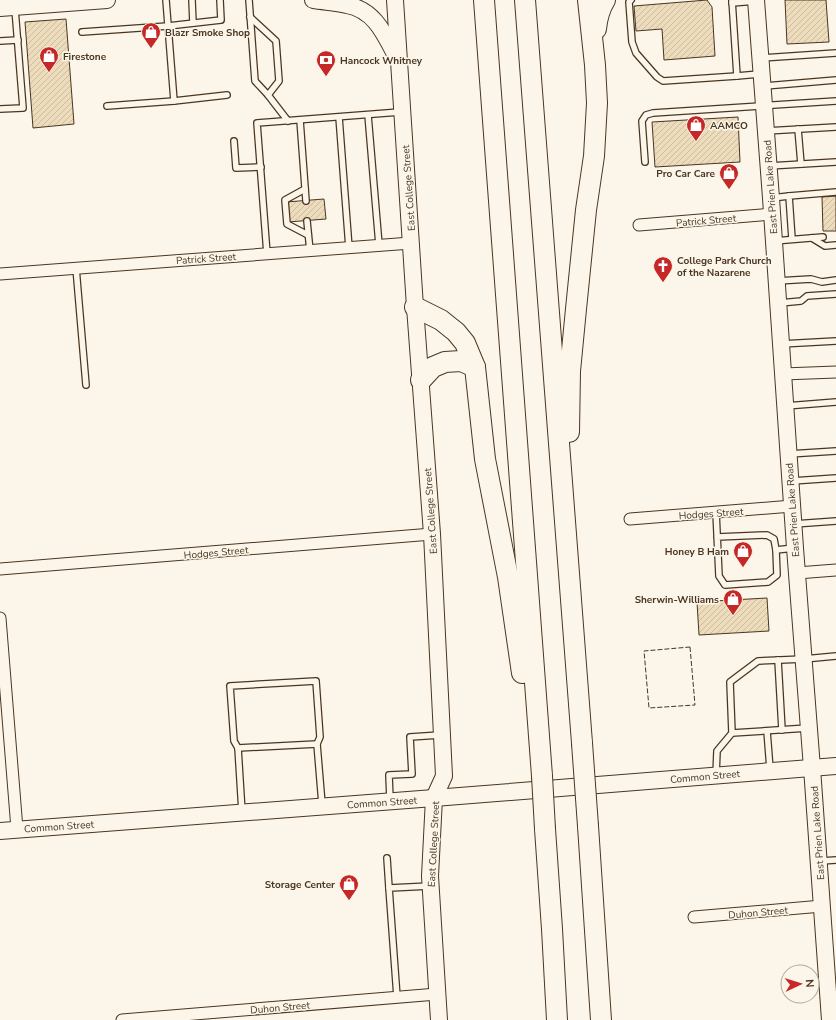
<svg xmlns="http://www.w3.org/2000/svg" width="836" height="1020" font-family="'Nunito Sans',sans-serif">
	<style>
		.building { fill: url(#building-hatch); stroke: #4a3520 }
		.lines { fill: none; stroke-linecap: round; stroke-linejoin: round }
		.lane-casing { stroke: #4a3520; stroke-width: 8 }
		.street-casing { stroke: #4a3520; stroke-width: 13 }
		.secondary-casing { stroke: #4a3520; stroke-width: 18 }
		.highway-casing { stroke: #4a3520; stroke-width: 22 }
		.lane { stroke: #fbf6e9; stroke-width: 5.5 }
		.street { stroke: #fbf6e9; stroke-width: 11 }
		.secondary { stroke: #fbf6e9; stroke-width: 16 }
		.highway { stroke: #fbf6e9; stroke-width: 20 }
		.highway-bridge-casing { stroke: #4a3520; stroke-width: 22; stroke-linecap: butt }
		.highway-bridge { stroke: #fbf6e9; stroke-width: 20 }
		.fence { stroke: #4a3520; stroke-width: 1; stroke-dasharray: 5 2; stroke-linecap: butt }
		.labels { text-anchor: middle; stroke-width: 3; stroke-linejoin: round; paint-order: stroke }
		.poi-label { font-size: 10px; font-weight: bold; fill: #4a3520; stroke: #fbf6e9; text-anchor: start }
		.street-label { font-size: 10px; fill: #4a3520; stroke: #fbf6e9 }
	</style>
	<defs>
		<pattern id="building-hatch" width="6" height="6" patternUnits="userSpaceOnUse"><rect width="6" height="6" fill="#ecdcbc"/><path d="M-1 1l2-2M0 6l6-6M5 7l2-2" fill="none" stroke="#ccbda1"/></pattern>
	</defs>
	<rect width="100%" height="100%" fill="#fbf6e9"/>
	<g class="building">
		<path d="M 707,0 L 712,7 L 715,56 L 664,60 L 662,29 L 636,31 L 634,6 Z"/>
		<path d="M 785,0 L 826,0 L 829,42 L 787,44 Z"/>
		<path d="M 66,19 L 74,124 L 33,128 L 25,22 Z"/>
		<path d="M 738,117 L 740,162 L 655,167 L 652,122 Z"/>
		<path d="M 836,196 L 836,231 L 823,231 L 822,197 Z"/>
		<path d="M 324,199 L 326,219 L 288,222 L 286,202 Z"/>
		<path d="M 767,598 L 769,631 L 699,635 L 697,602 Z"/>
	</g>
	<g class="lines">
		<defs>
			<g id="lane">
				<path d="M 166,0 L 174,101 L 227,95"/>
				<path d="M 192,0 L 193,23"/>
				<path d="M 249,0 L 255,81 L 268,95 L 288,121"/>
				<path d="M 631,0 L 629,2 L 632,42 L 636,53 L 657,77 L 663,81 L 737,76"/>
				<path d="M 732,0 L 737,76 L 759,74"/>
				<path d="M 732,3 L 756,1"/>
				<path d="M 250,17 L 276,41 L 279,81 L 268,95"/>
				<path d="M 82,32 L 168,26 L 221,20 L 220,0"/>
				<path d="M 0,41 L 18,40"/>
				<path d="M 761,58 L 836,53"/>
				<path d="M 765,86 L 836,80"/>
				<path d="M 107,106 L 174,101"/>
				<path d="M 0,109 L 23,108 L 15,9"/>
				<path d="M 368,115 L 379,245"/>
				<path d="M 339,117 L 349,248"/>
				<path d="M 300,120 L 306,201"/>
				<path d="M 798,129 L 801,164"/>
				<path d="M 766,131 L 836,127"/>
				<path d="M 234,141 L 236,168 L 261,167"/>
				<path d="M 645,162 L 642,121 L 646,115 L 653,113 L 836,101"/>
				<path d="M 769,166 L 836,162"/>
				<path d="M 305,189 L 285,200 L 287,224 L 308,235"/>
				<path d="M 772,198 L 789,196"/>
				<path d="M 307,221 L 310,251"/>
				<path d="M 812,238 L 825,246 L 836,245"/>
				<path d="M 792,239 L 789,196 L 836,192"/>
				<path d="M 774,241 L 823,237"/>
				<path d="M 267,254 L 257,123 L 400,112"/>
				<path d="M 76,268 L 86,385"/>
				<path d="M 777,281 L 811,279 L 822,282 L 836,280"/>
				<path d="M 780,303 L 801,301 L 807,296 L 836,294"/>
				<path d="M 781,344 L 836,341"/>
				<path d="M 786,406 L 836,402"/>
				<path d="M 789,454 L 836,451"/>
				<path d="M 792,481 L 836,478"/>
				<path d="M 716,512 L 719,576 L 725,585 L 768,582 L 777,575 L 776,550 L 774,539 L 767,535 L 717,537"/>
				<path d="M 794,524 L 836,521"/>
				<path d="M 776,550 L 794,548"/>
				<path d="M 778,660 L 782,730"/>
				<path d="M 808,728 L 732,733 L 730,682 L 758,661 L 804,659 L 836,656"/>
				<path d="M 767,731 L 770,769"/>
				<path d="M 238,748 L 317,744 L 322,804"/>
				<path d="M 716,775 L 717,751 L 732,733"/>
				<path d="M 390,800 L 389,775 L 412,774 L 410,737 L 440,735"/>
				<path d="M 242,812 L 238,748 L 234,741 L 230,686 L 316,681 L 320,737 L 317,744"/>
				<path d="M 387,858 L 389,888"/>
				<path d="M 821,861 L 836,860"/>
				<path d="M 397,997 L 389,888 L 430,886"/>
			</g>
			<g id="street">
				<path d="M 639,225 L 772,214"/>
				<path d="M 0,274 L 411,243"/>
				<path d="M 783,374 L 836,372"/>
				<path d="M 630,519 L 792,506"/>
				<path d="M 0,569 L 432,534"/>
				<path d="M 797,573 L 836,570"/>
				<path d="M 0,618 L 17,829"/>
				<path d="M 694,917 L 822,906"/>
				<path d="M 122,1020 L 437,994"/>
			</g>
			<g id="secondary">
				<path d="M 313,0 C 324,2 336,2 347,5 C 375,10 385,35 397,58"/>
				<path d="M 395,0 L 415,307 L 432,534 L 444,776 L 434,798 L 430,876 L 439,1020"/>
				<path d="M 756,0 L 771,198 L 795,548 L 812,768 L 830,1020"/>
				<path d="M 0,8 L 107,0"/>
				<path d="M 0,831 L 434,798 L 836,766"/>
			</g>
			<g id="highway">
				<path d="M 484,0 L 542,776"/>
				<path d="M 525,0 L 582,743"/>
				<path d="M 596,29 C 597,19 600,8 605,0"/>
				<path d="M 415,307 L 441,320 L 456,332 L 465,343 L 475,367 L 485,459 L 508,577 L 522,673"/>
				<path d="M 421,380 L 433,367 L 445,362 L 461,361 L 475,367"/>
				<path d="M 569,432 L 570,371 L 576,309 L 586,210 L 594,156 L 597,103 L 595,65 L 588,0"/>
				<path d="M 588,826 L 601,1020"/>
				<path d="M 545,829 L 552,929 L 557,1020"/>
			</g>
		</defs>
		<use href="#lane" class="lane-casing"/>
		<use href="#street" class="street-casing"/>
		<use href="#secondary" class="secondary-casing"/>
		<use href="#highway" class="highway-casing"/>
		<use href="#lane" class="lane"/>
		<use href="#street" class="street"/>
		<use href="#secondary" class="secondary"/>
		<use href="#highway" class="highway"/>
		<defs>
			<g id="highway-bridge">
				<path d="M 582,743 L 588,826"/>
				<path d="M 542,776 L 545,829"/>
			</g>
		</defs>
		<use href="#highway-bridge" class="highway-bridge-casing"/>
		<use href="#highway-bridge" class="highway-bridge"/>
		<path class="fence" d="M 690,647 L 695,705 L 649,708 L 644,651 Z"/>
	</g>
	<defs>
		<symbol id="shop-pin" viewBox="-11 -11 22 30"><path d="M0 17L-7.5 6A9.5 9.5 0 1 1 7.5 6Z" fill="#c62828" stroke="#fbf6e9"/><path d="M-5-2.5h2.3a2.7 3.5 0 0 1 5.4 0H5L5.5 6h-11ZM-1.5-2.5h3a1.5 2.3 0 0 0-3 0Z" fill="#fff"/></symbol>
		<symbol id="bank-pin" viewBox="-11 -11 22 30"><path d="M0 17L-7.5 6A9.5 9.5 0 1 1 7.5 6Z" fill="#c62828" stroke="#fbf6e9"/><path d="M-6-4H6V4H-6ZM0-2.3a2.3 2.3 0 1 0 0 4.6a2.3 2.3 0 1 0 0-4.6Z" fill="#fff"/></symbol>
		<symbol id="church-pin" viewBox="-11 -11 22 30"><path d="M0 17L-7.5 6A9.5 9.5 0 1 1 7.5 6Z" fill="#c62828" stroke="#fbf6e9"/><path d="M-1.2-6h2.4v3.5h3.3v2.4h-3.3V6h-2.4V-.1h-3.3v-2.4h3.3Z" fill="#fff"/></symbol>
	</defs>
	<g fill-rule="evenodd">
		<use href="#shop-pin" x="140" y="21" width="22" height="30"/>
		<use href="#shop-pin" x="38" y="45" width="22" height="30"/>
		<use href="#bank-pin" x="315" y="49" width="22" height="30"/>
		<use href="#shop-pin" x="685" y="114" width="22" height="30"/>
		<use href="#shop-pin" x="718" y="162" width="22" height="30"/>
		<use href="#church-pin" x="652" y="255" width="22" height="30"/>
		<use href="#shop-pin" x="732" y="540" width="22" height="30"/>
		<use href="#shop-pin" x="722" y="588" width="22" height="30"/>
		<use href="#shop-pin" x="338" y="873" width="22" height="30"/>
	</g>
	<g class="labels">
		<g class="poi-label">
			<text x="165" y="36">Blazr Smoke Shop</text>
			<text x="63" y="60">Firestone</text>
			<text x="340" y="64">Hancock Whitney</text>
			<text x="710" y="129">AAMCO</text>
			<text x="715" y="177" text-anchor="end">Pro Car Care</text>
			<text x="677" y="264">College Park Church<tspan x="677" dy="12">of the Nazarene</tspan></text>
			<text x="729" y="555" text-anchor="end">Honey B Ham</text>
			<text x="719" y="603" text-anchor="end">Sherwin-Williams</text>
			<text x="335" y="888" text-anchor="end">Storage Center</text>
		</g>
		<g class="street-label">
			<text transform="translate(770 187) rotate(-94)" y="4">East Prien Lake Road</text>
			<text transform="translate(408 188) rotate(-94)" y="4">East College Street</text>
			<text transform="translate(706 220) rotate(-5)" y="4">Patrick Street</text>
			<text transform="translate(206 258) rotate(-4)" y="4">Patrick Street</text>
			<text transform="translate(792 510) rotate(-94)" y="4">East Prien Lake Road</text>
			<text transform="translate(430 511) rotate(-94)" y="4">East College Street</text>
			<text transform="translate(711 513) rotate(-4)" y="4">Hodges Street</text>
			<text transform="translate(216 552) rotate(-5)" y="4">Hodges Street</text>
			<text transform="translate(705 776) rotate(-5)" y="4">Common Street</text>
			<text transform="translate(382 802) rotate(-4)" y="4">Common Street</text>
			<text transform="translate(59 826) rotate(-4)" y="4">Common Street</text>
			<text transform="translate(817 833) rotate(-94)" y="4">East Prien Lake Road</text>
			<text transform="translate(433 844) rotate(-87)" y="4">East College Street</text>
			<text transform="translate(758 912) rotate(-5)" y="4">Duhon Street</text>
			<text transform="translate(280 1007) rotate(-5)" y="4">Duhon Street</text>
		</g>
	</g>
	<g transform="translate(800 984) rotate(86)"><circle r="19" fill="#fbf6e9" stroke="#b4a999"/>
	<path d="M0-3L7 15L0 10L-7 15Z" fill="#c62828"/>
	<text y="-6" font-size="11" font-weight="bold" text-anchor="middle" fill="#4a3520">N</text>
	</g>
</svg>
